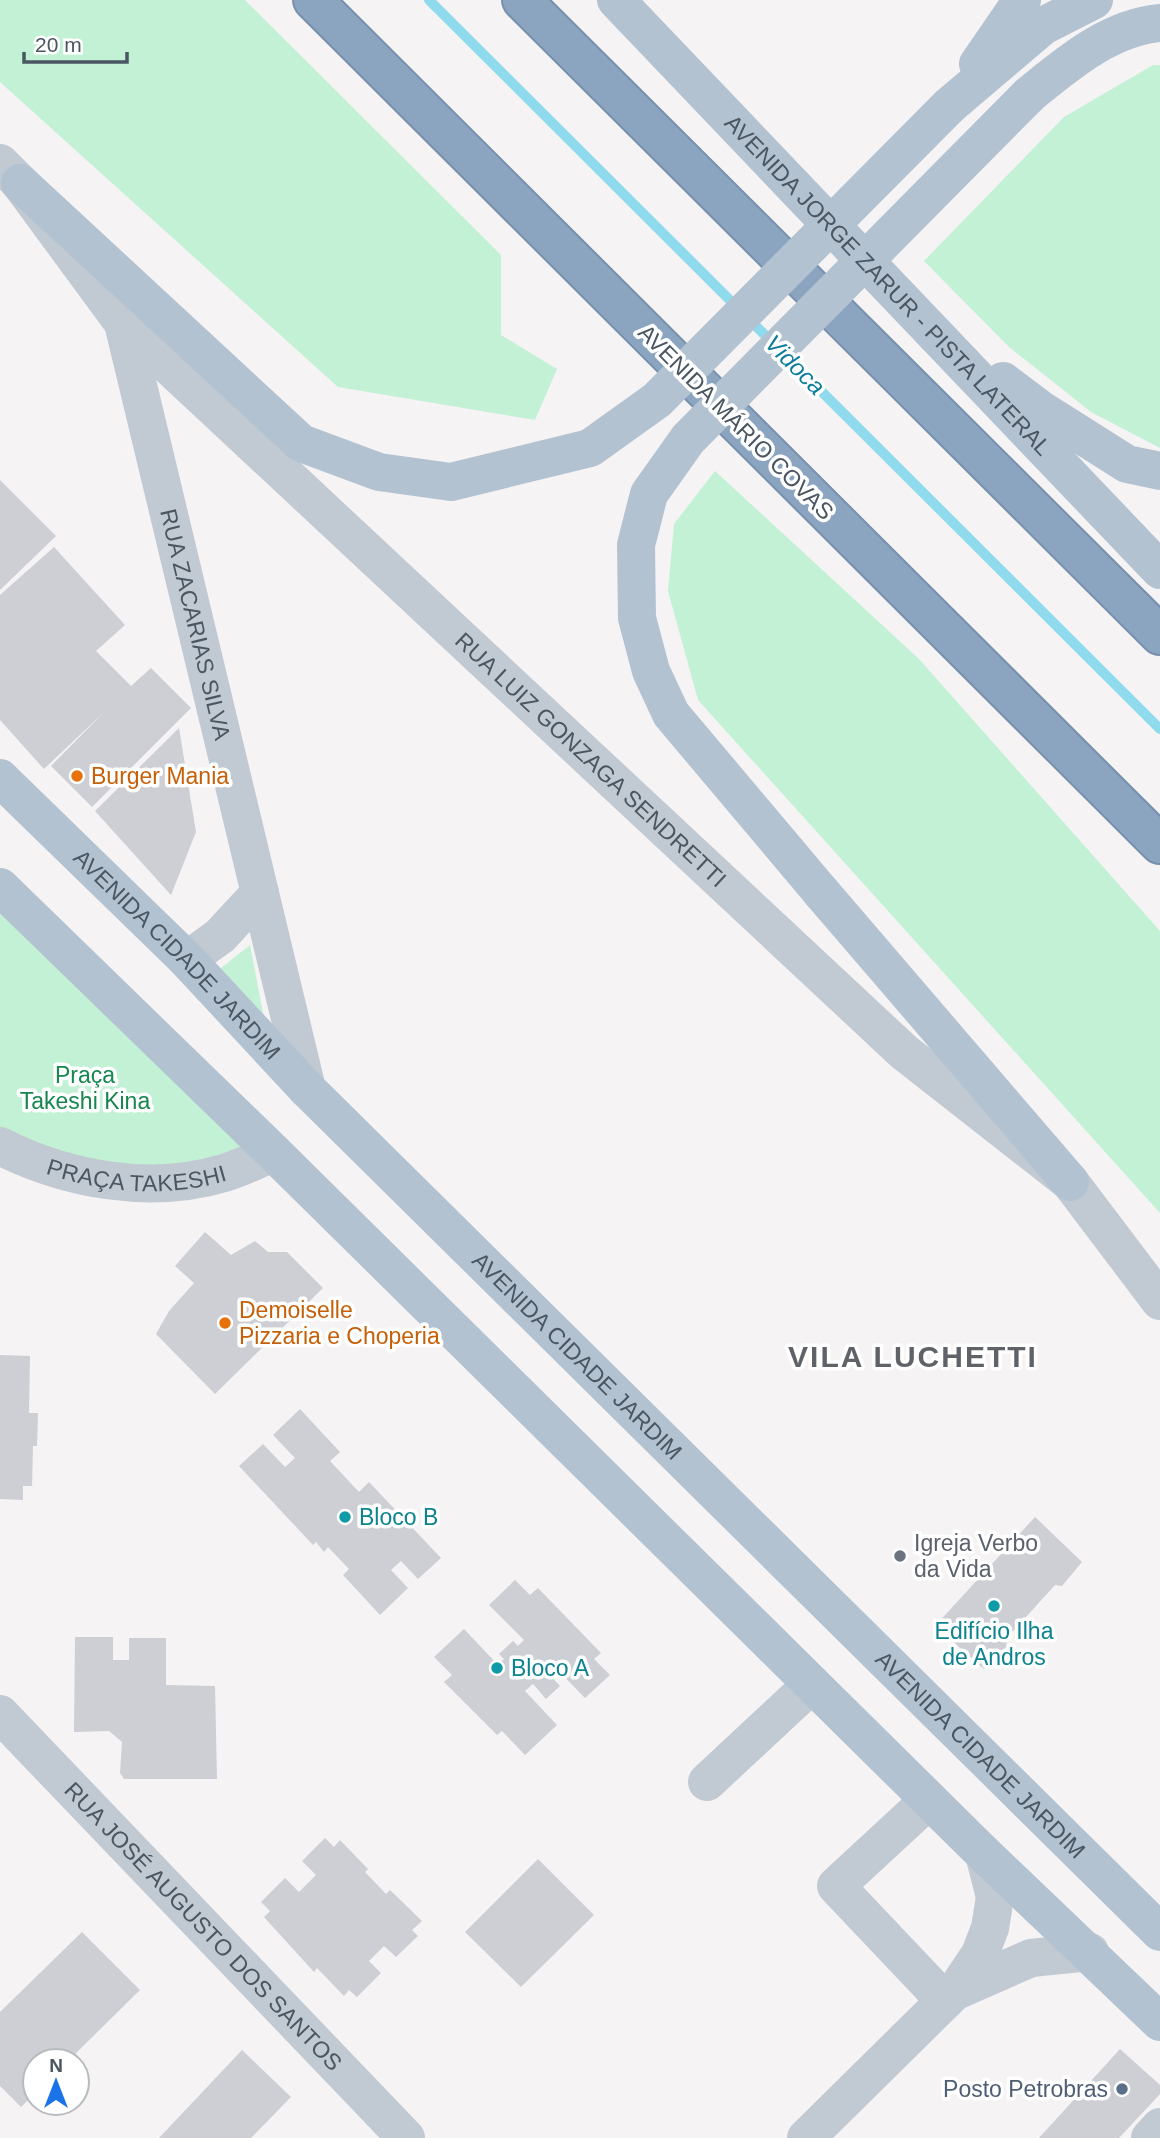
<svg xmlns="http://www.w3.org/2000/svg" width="1160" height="2138" font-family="Helvetica,sans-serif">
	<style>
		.green { fill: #c3f1d5 }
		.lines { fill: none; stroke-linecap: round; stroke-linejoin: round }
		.stream { stroke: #90daee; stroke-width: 10 }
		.building { fill: #cdcfd5 }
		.highway-casing { stroke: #7690ad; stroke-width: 42 }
		.minor { stroke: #c1cad2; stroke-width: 38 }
		.major { stroke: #b3c2d1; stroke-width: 38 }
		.highway { stroke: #8ba5c1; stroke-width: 38 }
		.major-bridge { stroke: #b3c2d1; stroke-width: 38 }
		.food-dot { fill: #e8710a; stroke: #fff; stroke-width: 2.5 }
		.culture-dot { fill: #0f9aa8; stroke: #fff; stroke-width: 2.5 }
		.worship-dot { fill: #6b7280; stroke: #fff; stroke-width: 2.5 }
		.service-dot { fill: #5c6f8a; stroke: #fff; stroke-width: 2.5 }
		.labels { text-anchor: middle; stroke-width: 7; stroke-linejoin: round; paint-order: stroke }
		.street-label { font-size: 23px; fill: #4a5661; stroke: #fff }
		.food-label { font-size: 23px; fill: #c56008; stroke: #fff; text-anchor: start }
		.park-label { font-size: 23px; fill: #17864f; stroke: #fff }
		.culture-label { font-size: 23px; fill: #0d838f; stroke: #fff; text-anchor: start }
		.worship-label { font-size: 23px; fill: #5b616d; stroke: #fff; text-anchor: start }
		.service-label { font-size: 23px; fill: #4e5e75; stroke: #fff; text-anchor: end }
		.water-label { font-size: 24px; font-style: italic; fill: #0c7c9b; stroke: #fff }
		.district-label { font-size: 30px; font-weight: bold; letter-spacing: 2px; fill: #5f6368; stroke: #fff }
	</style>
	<rect width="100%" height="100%" fill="#f5f3f3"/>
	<g class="green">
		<path d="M 0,0 L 245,0 L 501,255 L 501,335 L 557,369 L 535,420 L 338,387 L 0,82 Z"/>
		<path d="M 1153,65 L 1160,65 L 1160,448 L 1091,412 L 1009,347 L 924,261 L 1064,117 Z"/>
		<path d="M 715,471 L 919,659 L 1160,931 L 1160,1213 L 698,700 L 668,591 L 674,524 Z"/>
		<path d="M 0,887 L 274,1153 L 181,1182 L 0,1146 Z"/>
		<path d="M 250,945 L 265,1023 L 211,976 Z"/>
	</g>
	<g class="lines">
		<path class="stream" d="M 429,0 L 1160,729"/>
	</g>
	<g class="building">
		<path d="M 0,480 L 56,536 L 0,590 Z"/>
		<path d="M 54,547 L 125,625 L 96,651 L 131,686 L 151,668 L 191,708 L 92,807 L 51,766 L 104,712 L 44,769 L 0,720 L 0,595 Z"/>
		<path d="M 179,728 L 196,832 L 171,895 L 95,811 Z"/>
		<path d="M 205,1232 L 231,1255 L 255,1241 L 268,1252 L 287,1252 L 323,1288 L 215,1394 L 156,1334 L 169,1311 L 194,1283 L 175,1266 Z"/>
		<path d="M 0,1355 L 30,1356 L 29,1413 L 38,1413 L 37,1446 L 33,1446 L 32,1486 L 23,1486 L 23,1500 L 0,1499 Z"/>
		<path d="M 300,1409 L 340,1452 L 330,1461 L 359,1492 L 369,1482 L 441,1558 L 418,1579 L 401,1561 L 391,1570 L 408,1588 L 380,1615 L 343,1575 L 349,1569 L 328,1547 L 324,1552 L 316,1542 L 313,1545 L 239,1466 L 263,1444 L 285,1467 L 295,1458 L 273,1435 Z"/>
		<path d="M 1035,1517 L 1082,1562 L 1062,1586 L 1055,1585 L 1007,1638 L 1006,1647 L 984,1669 L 935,1626 Z"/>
		<path d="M 515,1580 L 530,1595 L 538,1588 L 601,1653 L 594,1659 L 610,1675 L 585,1698 L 553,1665 L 546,1671 L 560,1686 L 546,1699 L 533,1684 L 525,1691 L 557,1725 L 525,1755 L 502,1731 L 497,1735 L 444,1682 L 452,1675 L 434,1657 L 464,1629 L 498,1665 L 504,1659 L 499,1654 L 513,1641 L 518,1646 L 524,1640 L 489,1605 Z"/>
		<path d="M 75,1637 L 113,1637 L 113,1660 L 129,1660 L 129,1638 L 166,1638 L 166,1685 L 215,1686 L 217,1779 L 124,1779 L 120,1773 L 122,1742 L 109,1731 L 74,1732 Z"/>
		<path d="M 325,1838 L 334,1847 L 340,1840 L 368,1869 L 365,1872 L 386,1894 L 390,1890 L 422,1921 L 412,1930 L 418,1936 L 396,1957 L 384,1946 L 369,1961 L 381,1973 L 357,1997 L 349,1990 L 344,1996 L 317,1968 L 314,1972 L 264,1917 L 270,1911 L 261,1902 L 285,1878 L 299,1892 L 316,1875 L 302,1861 Z"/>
		<path d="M 538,1859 L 594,1915 L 521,1987 L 465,1932 Z"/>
		<path d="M 82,1932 L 140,1990 L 68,2061 L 35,2061 L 35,2093 L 21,2107 L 0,2086 L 0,2012 Z"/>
		<path d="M 1120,2049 L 1160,2085 L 1160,2094 L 1119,2138 L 1039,2138 Z"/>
		<path d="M 242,2050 L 291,2097 L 251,2138 L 159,2138 Z"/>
	</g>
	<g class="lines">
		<defs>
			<g id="highway">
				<path d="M 313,0 L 1160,844"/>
				<path d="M 522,0 L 1160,635"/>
			</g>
		</defs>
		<use href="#highway" class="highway-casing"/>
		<g class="minor">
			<path id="s1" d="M 0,163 L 20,183 L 123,323 L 904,1052 L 1070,1182 L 1160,1301"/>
			<path id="s2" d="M 123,323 L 307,1089"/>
			<path d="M 187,960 L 220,936 L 260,893"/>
			<path id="s3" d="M 0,1146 C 67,1180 151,1195 224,1173 C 241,1168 258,1159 274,1153"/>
			<path id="s4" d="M 0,1714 L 406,2138"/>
			<path d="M 707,1782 L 812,1684"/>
			<path d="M 929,1800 L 836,1886 L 945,2001"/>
			<path d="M 958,1990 L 1031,1958 L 1090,1952"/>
			<path d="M 806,2138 L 956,1990 L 980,1954 L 990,1928 L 995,1897 L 984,1854"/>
			<path d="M 1150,2138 L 1160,2127"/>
		</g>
		<g class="major">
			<path id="s5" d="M 616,0 L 1160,570"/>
			<path d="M 978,64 L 1022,0"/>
			<path d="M 949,106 L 1043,26 L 1094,0"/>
			<path d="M 1003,381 L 1040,409 L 1127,464 L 1160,471"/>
			<path id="s6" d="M 0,778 L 187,960 L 307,1089 L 1160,1932"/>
			<path d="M 0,887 L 274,1153 L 984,1854 L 1160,2022"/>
			<path d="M 821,892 L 1070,1182"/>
		</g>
		<use href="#highway" class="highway"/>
		<g class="major-bridge">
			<path d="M 20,183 L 301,443 L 379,472 L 451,482 L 590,448 L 657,400 L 949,106"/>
			<path d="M 821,892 L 671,714 L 651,671 L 637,618 L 636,545 L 649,494 L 688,439 L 1030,94 C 1068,63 1109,28 1160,23"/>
		</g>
	</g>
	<g class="food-dot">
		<circle cx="77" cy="776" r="7"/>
		<circle cx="225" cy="1323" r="7"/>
	</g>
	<g class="culture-dot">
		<circle cx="345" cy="1517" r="7"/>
		<circle cx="994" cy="1606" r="7"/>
		<circle cx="497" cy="1668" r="7"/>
	</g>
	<circle class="worship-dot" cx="900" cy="1556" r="7"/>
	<circle class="service-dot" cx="1122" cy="2089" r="7"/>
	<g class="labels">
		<g class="street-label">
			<text dy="8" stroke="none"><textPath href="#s5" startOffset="394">AVENIDA JORGE ZARUR - PISTA LATERAL</textPath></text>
			<text transform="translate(736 422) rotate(45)" y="8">AVENIDA MÁRIO COVAS</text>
			<text dy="8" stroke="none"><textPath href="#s2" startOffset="310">RUA ZACARIAS SILVA</textPath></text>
			<text dy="8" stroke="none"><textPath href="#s1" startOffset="842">RUA LUIZ GONZAGA SENDRETTI</textPath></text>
			<text dy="8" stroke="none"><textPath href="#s6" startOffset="250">AVENIDA CIDADE JARDIM</textPath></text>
			<text dy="8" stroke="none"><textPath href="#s3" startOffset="142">PRAÇA TAKESHI</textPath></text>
			<text dy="8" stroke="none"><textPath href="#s6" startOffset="817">AVENIDA CIDADE JARDIM</textPath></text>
			<text dy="8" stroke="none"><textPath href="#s6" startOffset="1384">AVENIDA CIDADE JARDIM</textPath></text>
			<text dy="8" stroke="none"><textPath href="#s4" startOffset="294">RUA JOSÉ AUGUSTO DOS SANTOS</textPath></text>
		</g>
		<g class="food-label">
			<text x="91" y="784">Burger Mania</text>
			<text x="239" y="1318">Demoiselle<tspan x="239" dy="26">Pizzaria e Choperia</tspan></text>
		</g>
		<g class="park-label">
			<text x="85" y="1083">Praça<tspan x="85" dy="26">Takeshi Kina</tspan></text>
		</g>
		<g class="culture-label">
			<text x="359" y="1525">Bloco B</text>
			<text x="994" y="1639" text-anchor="middle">Edifício Ilha<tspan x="994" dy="26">de Andros</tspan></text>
			<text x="511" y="1676">Bloco A</text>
		</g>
		<g class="worship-label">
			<text x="914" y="1551">Igreja Verbo<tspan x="914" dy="26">da Vida</tspan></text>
		</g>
		<g class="service-label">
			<text x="1108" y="2097">Posto Petrobras</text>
		</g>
		<g class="water-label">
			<text transform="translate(795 365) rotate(45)" y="8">Vidoca</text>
		</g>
		<g class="district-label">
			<text x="913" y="1367">VILA LUCHETTI</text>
		</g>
	</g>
	<g transform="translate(56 2082)"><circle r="33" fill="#ffffff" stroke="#b7bbc0" stroke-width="2"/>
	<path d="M0-5L12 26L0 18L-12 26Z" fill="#1a73e8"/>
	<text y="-10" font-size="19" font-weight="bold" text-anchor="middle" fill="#4a5661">N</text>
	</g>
	<path d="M24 52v10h103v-10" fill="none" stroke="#4a5661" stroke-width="3.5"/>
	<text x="35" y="52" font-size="21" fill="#4a5661" stroke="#ffffff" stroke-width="5" paint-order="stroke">20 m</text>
</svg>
